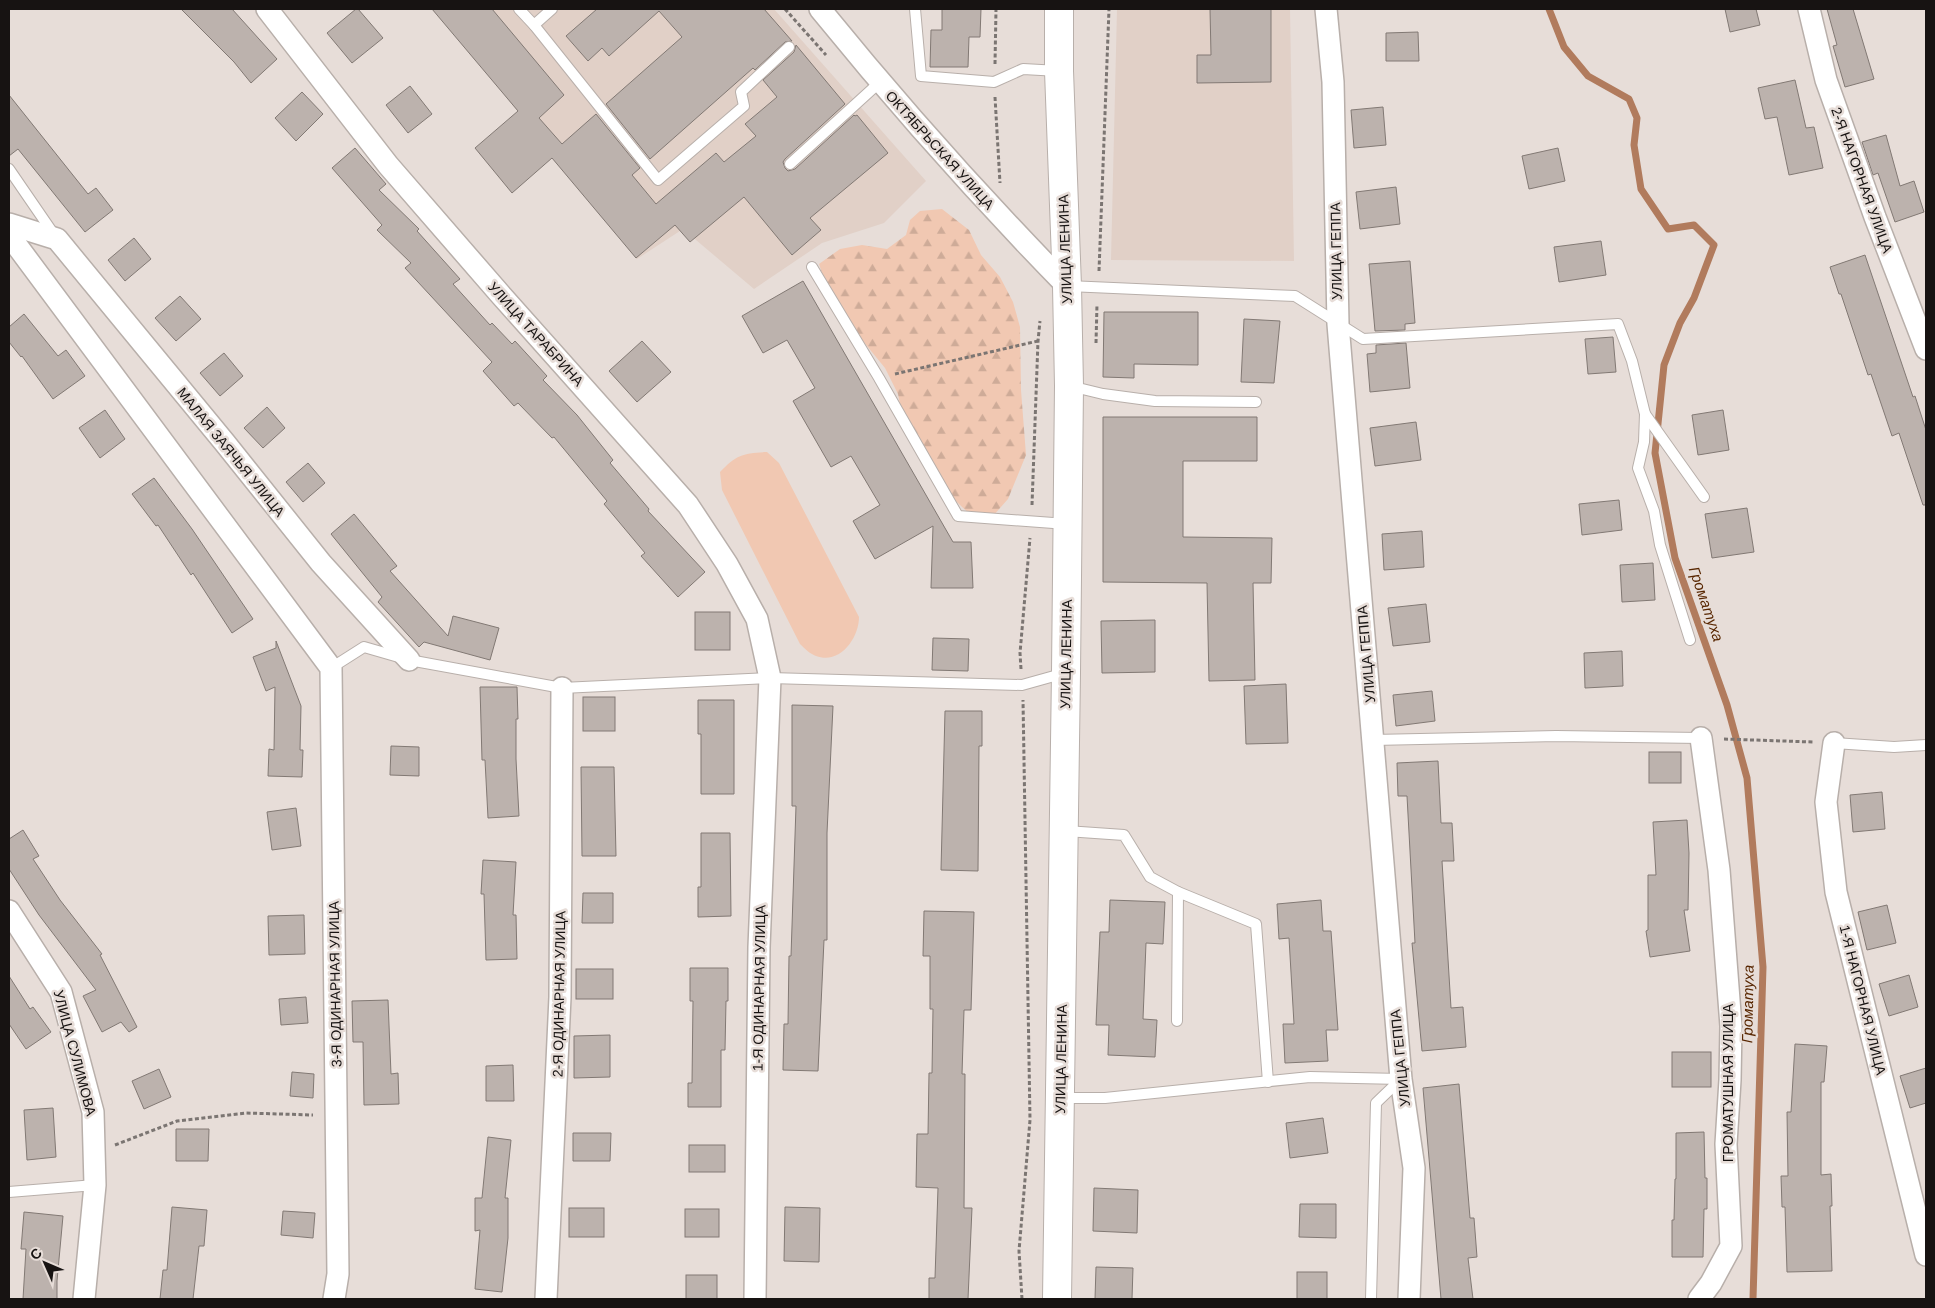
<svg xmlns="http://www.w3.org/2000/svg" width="1935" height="1308" font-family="Helvetica,sans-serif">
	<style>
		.built { fill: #e1d0c7 }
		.forest { fill: url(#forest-firs) }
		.pitch { fill: #f1c8b2 }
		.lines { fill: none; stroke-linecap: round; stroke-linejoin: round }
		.stream { stroke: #b17b5d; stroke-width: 7 }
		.building { fill: #bcb2ad; stroke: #827974 }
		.lane-casing { stroke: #b8afaa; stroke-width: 12 }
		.street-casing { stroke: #b8afaa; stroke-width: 24 }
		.primary-casing { stroke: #b8afaa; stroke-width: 30 }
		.path { stroke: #7b7572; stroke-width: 3; stroke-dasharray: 4 2.5; stroke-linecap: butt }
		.lane { stroke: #fff; stroke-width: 10 }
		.street { stroke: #fff; stroke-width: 21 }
		.primary { stroke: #fff; stroke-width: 28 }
		.labels { text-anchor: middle; stroke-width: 5; stroke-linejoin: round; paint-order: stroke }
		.street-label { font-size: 14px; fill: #171312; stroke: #e7ddd8 }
		.water-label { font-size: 15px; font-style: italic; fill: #582601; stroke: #e7ddd8 }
	</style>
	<defs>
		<pattern id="forest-firs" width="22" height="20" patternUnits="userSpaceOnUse" patternTransform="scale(1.25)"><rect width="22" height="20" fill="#f1c8b2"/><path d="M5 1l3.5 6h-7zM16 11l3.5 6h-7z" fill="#ceab98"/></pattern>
	</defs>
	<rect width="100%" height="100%" fill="#e7ddd8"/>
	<g class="built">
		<path d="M 435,9 L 774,9 L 926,181 L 884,223 L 822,243 L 754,289 L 683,229 L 637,259 Z"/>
		<path d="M 1117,9 L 1290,9 L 1294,261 L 1111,260 Z"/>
	</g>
	<path class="forest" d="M 942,209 L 969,230 L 981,255 L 1000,277 L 1013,302 L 1020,327 L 1021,390 L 1026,455 L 1008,499 L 993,516 L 977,521 L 943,489 L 902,415 L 898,394 L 885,368 L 849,324 L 828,290 L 819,264 L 840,249 L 862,245 L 887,249 L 906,235 L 910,220 L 920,211 Z"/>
	<path class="pitch" d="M 767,452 L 779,463 L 859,617 C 859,638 840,665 816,656 C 810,654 804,648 800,644 L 722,490 L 720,472 C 736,455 743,453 767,452 Z"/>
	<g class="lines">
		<path class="stream" d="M 1549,9 L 1564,47 L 1588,76 L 1629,99 L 1637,118 L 1634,145 L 1641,189 L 1668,229 L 1694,225 L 1714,245 L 1694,298 L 1680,323 L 1664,365 L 1655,453 L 1675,558 L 1727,705 L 1747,778 L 1763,967 L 1753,1299"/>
	</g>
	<g class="building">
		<path d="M 181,9 L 232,9 L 277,59 L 251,83 L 234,62 Z"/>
		<path d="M 356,9 L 358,9 L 383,38 L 352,63 L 327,33 Z"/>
		<path d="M 432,9 L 492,9 L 564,95 L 539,118 L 562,144 L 596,114 L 640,168 L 632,175 L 656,204 L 716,153 L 724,162 L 756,136 L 745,124 L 777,97 L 763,80 L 794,52 L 796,45 L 845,104 L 785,159 L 783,162 L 785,168 L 788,171 L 795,169 L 854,115 L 855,116 L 857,115 L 888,153 L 810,218 L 821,230 L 792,255 L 744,197 L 690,242 L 675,225 L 636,258 L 552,158 L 512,193 L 475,148 L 518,111 Z"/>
		<path d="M 597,9 L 764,9 L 792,41 L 785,42 L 755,70 L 753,68 L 650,159 L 606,104 L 682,37 L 659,11 L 609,56 L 602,48 L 588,61 L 566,36 Z"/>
		<path d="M 942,9 L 981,9 L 980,37 L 969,37 L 968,67 L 930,67 L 931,30 L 942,30 Z"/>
		<path d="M 1210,9 L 1271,9 L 1271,82 L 1197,83 L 1197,55 L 1211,55 Z"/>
		<path d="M 1725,9 L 1756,9 L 1760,25 L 1730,32 Z"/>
		<path d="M 1827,9 L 1853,9 L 1874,79 L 1845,87 L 1833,46 L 1837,45 Z"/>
		<path d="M 1418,32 L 1419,61 L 1386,61 L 1386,33 Z"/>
		<path d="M 1795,80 L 1806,128 L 1814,127 L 1823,168 L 1789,175 L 1777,117 L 1765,119 L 1758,88 Z"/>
		<path d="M 410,86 L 432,114 L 408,133 L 386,105 Z"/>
		<path d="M 302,92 L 323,114 L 296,141 L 275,118 Z"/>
		<path d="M 9,95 L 88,194 L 96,188 L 113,210 L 85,232 L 18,149 L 9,156 Z"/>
		<path d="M 1383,107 L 1386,145 L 1354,148 L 1351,110 Z"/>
		<path d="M 1886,135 L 1900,186 L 1914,181 L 1924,212 L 1895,222 L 1878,173 L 1873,175 L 1862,142 Z"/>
		<path d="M 355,148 L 386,184 L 379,190 L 419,229 L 417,231 L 460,279 L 453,284 L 490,325 L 492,323 L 512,344 L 515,341 L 547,376 L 543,380 L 577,415 L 613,460 L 610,463 L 649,509 L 648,511 L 705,572 L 678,597 L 641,556 L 645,553 L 604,504 L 607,501 L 554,437 L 552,438 L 518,403 L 514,406 L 483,371 L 492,362 L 405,268 L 411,263 L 377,230 L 382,225 L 332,168 Z"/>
		<path d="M 1558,148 L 1565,181 L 1529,189 L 1522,156 Z"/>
		<path d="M 1396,187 L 1400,224 L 1360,229 L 1356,192 Z"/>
		<path d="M 134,238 L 151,259 L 125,281 L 108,260 Z"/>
		<path d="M 1601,241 L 1606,275 L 1559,282 L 1554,247 Z"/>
		<path d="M 1865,255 L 1913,397 L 1915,396 L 1926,430 L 1926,505 L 1923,505 L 1899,433 L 1892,436 L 1871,374 L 1868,375 L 1841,294 L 1839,294 L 1830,267 Z"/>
		<path d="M 1410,261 L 1415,323 L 1405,324 L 1405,330 L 1375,331 L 1369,264 Z"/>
		<path d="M 803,281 L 953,542 L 971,542 L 973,588 L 931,588 L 933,526 L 875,559 L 853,521 L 880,505 L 851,456 L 831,467 L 793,401 L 815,388 L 787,340 L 763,353 L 742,316 Z"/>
		<path d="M 180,296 L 201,319 L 176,341 L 155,318 Z"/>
		<path d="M 1104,312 L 1198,312 L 1198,365 L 1134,364 L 1134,378 L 1103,377 Z"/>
		<path d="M 24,314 L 58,356 L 66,350 L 85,376 L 53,399 L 22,356 L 21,357 L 9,342 L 9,327 Z"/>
		<path d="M 1244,319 L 1280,321 L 1274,383 L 1241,382 Z"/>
		<path d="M 1613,337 L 1616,372 L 1588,374 L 1585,339 Z"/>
		<path d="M 642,341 L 671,372 L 637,402 L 609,371 Z"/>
		<path d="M 1406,343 L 1410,388 L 1370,392 L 1367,354 L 1376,353 L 1376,345 Z"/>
		<path d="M 224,353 L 243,376 L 220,396 L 200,373 Z"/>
		<path d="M 267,407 L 285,428 L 263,448 L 244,428 Z"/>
		<path d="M 105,410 L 125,439 L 100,458 L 79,428 Z"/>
		<path d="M 1723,410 L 1729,450 L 1698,455 L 1692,415 Z"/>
		<path d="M 1103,417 L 1257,417 L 1257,461 L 1183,461 L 1183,537 L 1272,538 L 1271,583 L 1253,583 L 1255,680 L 1209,681 L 1207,583 L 1103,582 Z"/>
		<path d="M 1416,422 L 1421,460 L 1375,466 L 1370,428 Z"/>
		<path d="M 308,463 L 325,483 L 303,502 L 286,482 Z"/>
		<path d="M 154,478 L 192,529 L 253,619 L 232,633 L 193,573 L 191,575 L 158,525 L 156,526 L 132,494 Z"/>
		<path d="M 1619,500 L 1622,530 L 1582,535 L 1579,504 Z"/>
		<path d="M 1747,508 L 1754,552 L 1712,558 L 1705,514 Z"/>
		<path d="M 354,514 L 397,566 L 390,571 L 448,636 L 453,616 L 499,628 L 490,660 L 424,642 L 419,647 L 378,602 L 382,597 L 331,534 Z"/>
		<path d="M 1422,531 L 1424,567 L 1384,570 L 1382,534 Z"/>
		<path d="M 1653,563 L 1655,600 L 1622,602 L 1620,565 Z"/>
		<path d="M 1426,604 L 1430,642 L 1393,646 L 1388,608 Z"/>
		<rect x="695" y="612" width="35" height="38"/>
		<path d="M 1155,620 L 1155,672 L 1102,673 L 1101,621 Z"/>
		<path d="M 933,638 L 969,639 L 968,671 L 932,670 Z"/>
		<path d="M 276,641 L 301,706 L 300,750 L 303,750 L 302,777 L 268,776 L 269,749 L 274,750 L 275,687 L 266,691 L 253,657 L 276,648 Z"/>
		<path d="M 1622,651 L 1623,686 L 1585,688 L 1584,653 Z"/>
		<path d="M 1286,684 L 1288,743 L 1246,744 L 1244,686 Z"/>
		<path d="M 480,687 L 517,687 L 518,719 L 516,719 L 516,759 L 519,816 L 488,818 L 485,760 L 482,760 Z"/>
		<path d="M 1432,691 L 1435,721 L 1396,726 L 1393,695 Z"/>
		<rect x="583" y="697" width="32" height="34"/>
		<path d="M 698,700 L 734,700 L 734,794 L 701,794 L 701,734 L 698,734 Z"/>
		<path d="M 792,705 L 833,706 L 827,833 L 827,940 L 824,940 L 818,1071 L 783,1070 L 784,1024 L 788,1024 L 789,956 L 791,956 L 796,806 L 792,806 Z"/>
		<path d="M 945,711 L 982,711 L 982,746 L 979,746 L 978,871 L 941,870 Z"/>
		<path d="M 391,746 L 419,747 L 419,776 L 390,775 Z"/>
		<rect x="1649" y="752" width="32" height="31"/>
		<path d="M 1438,761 L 1441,823 L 1452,823 L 1454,861 L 1442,861 L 1451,1008 L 1463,1007 L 1466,1047 L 1422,1051 L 1412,943 L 1415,943 L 1407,796 L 1398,796 L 1397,763 Z"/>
		<path d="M 581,767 L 614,767 L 616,856 L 582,856 Z"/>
		<path d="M 1882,792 L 1885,829 L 1853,832 L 1850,795 Z"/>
		<path d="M 296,808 L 301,846 L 272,850 L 267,812 Z"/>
		<path d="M 1687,820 L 1689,853 L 1688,910 L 1684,910 L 1690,951 L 1650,957 L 1646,931 L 1648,930 L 1648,875 L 1656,875 L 1653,822 Z"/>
		<path d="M 23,830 L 39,856 L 33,859 L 60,900 L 102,954 L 100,955 L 137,1027 L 129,1032 L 121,1022 L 102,1032 L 83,996 L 96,990 L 39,915 L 9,869 L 9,839 Z"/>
		<path d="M 701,833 L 730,833 L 731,916 L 698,917 L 698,887 L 701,887 Z"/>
		<path d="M 483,860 L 516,862 L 513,915 L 516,915 L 517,959 L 486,960 L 484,894 L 481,894 Z"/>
		<path d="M 583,893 L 613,893 L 613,923 L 582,923 Z"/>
		<path d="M 1110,900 L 1165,902 L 1163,944 L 1146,943 L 1143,1019 L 1157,1020 L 1155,1057 L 1108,1055 L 1109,1025 L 1096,1025 L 1100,932 L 1109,932 Z"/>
		<path d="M 1321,900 L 1323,931 L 1331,931 L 1338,1030 L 1326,1030 L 1328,1061 L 1285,1063 L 1283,1024 L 1294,1024 L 1289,938 L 1279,939 L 1277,904 Z"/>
		<path d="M 1887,905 L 1896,943 L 1867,950 L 1858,912 Z"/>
		<path d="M 924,911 L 974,912 L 971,1010 L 964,1010 L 962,1074 L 965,1074 L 964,1208 L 972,1208 L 968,1299 L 929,1299 L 929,1278 L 935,1278 L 938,1188 L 916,1187 L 917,1134 L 928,1134 L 929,1073 L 932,1073 L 933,1009 L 930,1009 L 930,956 L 923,956 Z"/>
		<path d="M 304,915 L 305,954 L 269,955 L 268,916 Z"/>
		<path d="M 690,968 L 728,968 L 728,1001 L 726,1001 L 725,1050 L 721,1050 L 721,1107 L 688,1107 L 688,1083 L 692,1083 L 693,1001 L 690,1001 Z"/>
		<rect x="576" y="969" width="37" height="30"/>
		<path d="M 1909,975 L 1918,1007 L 1889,1016 L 1879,984 Z"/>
		<path d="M 9,976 L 30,1009 L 33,1007 L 51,1032 L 26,1049 L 9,1024 Z"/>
		<path d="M 306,997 L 308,1023 L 281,1025 L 279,999 Z"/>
		<path d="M 388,1000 L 391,1074 L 398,1073 L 399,1104 L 364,1105 L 363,1042 L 353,1042 L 352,1001 Z"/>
		<path d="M 610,1035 L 610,1077 L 574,1078 L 574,1036 Z"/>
		<path d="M 1795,1044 L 1827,1046 L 1824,1082 L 1821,1082 L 1821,1175 L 1831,1174 L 1832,1206 L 1830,1206 L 1832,1271 L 1787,1272 L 1785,1207 L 1782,1207 L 1781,1176 L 1788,1176 L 1787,1112 L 1791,1112 Z"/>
		<rect x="1672" y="1052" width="39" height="35"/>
		<path d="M 513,1065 L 514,1101 L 486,1101 L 486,1066 Z"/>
		<path d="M 1926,1068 L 1926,1103 L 1910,1108 L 1900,1076 Z"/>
		<path d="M 159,1069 L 171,1097 L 144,1109 L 132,1081 Z"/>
		<path d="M 292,1072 L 314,1074 L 313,1098 L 290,1096 Z"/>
		<path d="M 1459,1084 L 1470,1218 L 1474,1218 L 1477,1257 L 1468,1258 L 1473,1299 L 1441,1299 L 1423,1088 Z"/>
		<path d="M 53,1108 L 56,1157 L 27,1160 L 24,1110 Z"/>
		<path d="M 1323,1118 L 1328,1153 L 1290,1158 L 1286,1123 Z"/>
		<path d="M 176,1129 L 209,1129 L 208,1161 L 176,1161 Z"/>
		<path d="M 1704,1132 L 1705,1178 L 1707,1178 L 1707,1209 L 1704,1209 L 1703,1257 L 1672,1257 L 1672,1220 L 1674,1220 L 1675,1179 L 1676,1179 L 1676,1133 Z"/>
		<path d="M 573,1133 L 611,1133 L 610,1161 L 573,1161 Z"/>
		<path d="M 488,1137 L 511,1140 L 505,1198 L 508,1198 L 508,1238 L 502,1292 L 475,1289 L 480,1230 L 475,1231 L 475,1198 L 482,1198 Z"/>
		<rect x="689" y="1145" width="36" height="27"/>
		<path d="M 1094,1188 L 1138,1190 L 1137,1233 L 1093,1231 Z"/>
		<path d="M 1300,1204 L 1336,1204 L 1336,1238 L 1299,1237 Z"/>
		<path d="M 172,1207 L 207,1210 L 204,1246 L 199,1246 L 193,1299 L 160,1299 L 163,1270 L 167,1270 Z"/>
		<path d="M 785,1207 L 820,1208 L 819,1262 L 784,1261 Z"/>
		<rect x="569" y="1208" width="35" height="29"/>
		<rect x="685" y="1209" width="34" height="28"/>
		<path d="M 283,1211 L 315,1213 L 313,1238 L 281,1235 Z"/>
		<path d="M 24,1212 L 63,1216 L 57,1281 L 57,1299 L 23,1299 L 26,1249 L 21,1249 Z"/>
		<path d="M 1096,1267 L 1133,1268 L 1132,1299 L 1095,1299 Z"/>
		<rect x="1297" y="1272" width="30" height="27"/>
		<rect x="686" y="1275" width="31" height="24"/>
	</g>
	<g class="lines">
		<defs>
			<g id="lane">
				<path d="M 519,9 L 534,25 L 552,9"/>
				<path d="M 915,9 L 921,76 L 994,82 L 1023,69 L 1059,71"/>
				<path d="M 534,25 L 658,180 L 744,106 L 741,92 L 789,47"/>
				<path d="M 790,164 L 880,82"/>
				<path d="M 9,169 L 55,236"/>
				<path d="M 812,267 L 879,378 L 958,516 L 1067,524"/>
				<path d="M 1068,286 L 1295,296 L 1363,339 L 1618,324 L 1632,361 L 1645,414 L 1644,442 L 1638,468 L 1654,511 L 1660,545 L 1690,640"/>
				<path d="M 1070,386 L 1103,394 L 1155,401 L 1256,402"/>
				<path d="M 1645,414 L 1704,497"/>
				<path d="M 331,668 L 364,647 L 409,660 L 562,688 L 770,678 L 1022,685 L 1065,673"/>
				<path d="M 1373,740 L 1556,736 L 1701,738"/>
				<path d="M 1834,743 L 1894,747 L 1926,745"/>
				<path d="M 1066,831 L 1124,835 L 1150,877 L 1178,892 L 1256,924 L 1268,1082"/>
				<path d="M 1177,1021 L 1178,892"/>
				<path d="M 1061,1098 L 1105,1098 L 1310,1077 L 1401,1079 L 1376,1103 L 1371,1299"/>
				<path d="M 9,1192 L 95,1185"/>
			</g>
			<g id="street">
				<path d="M 267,9 L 388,165 L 500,294 L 688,505 L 727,564 L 757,619 L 770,678 L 759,947 L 755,1299"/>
				<path d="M 820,9 C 898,105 980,197 1067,286"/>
				<path d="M 1326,9 L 1333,82 L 1338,324 L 1401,1079 L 1414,1168 L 1409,1299"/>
				<path d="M 1809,9 L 1826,80 L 1875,217 L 1926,349"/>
				<path d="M 9,224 L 57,239 L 225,443 L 321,563 L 409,660"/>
				<path d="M 9,235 L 331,668 L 338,1274 L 334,1299"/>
				<path d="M 1834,743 L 1826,802 L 1836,892 L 1926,1255"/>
				<path d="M 9,911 L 61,992 L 93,1112 L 95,1185 L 84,1299"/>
				<path d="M 546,1299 L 560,997 L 562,688"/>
				<path d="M 1699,1299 L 1711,1283 L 1731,1246 L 1726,1144 L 1730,1080 L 1731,1026 L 1719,870 L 1701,738"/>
			</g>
			<path id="primary" d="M 1057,1299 L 1066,673 L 1069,386 L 1067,286 L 1059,71 L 1059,9"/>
		</defs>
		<use href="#lane" class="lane-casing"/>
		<use href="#street" class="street-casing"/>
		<use href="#primary" class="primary-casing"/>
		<g class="path">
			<path d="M 785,9 L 826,55"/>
			<path d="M 995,64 L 996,9"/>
			<path d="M 995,97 L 1000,183"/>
			<path d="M 1099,271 L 1109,9"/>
			<path d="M 1096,343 L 1097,304"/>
			<path d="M 895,374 L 1038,341"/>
			<path d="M 1032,505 L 1038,341 L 1040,321"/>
			<path d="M 1021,669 L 1020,653 L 1030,538"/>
			<path d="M 1724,739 L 1813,742"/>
			<path d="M 115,1145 L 177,1121 L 246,1113 L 313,1115"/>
			<path d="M 1022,1299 L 1019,1251 L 1030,1120 L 1023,700"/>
		</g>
		<use href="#lane" class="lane"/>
		<use href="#street" class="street"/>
		<use href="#primary" class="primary"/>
	</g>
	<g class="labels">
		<g class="street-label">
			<text transform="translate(940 150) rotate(48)" y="5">ОКТЯБРЬСКАЯ УЛИЦА</text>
			<text transform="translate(1862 180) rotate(70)" y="5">2-Я НАГОРНАЯ УЛИЦА</text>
			<text transform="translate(1065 249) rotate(-92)" y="5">УЛИЦА ЛЕНИНА</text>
			<text transform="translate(1336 251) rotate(-91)" y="5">УЛИЦА ГЕППА</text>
			<text transform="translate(536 334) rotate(48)" y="5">УЛИЦА ТАРАБРИНА</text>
			<text transform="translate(231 452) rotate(51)" y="5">МАЛАЯ ЗАЯЧЬЯ УЛИЦА</text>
			<text transform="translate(1066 654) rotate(-89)" y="5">УЛИЦА ЛЕНИНА</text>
			<text transform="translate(1366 654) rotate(-95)" y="5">УЛИЦА ГЕППА</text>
			<text transform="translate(335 984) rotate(-91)" y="5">3-Я ОДИНАРНАЯ УЛИЦА</text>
			<text transform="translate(759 988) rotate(-89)" y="5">1-Я ОДИНАРНАЯ УЛИЦА</text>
			<text transform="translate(559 994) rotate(-89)" y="5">2-Я ОДИНАРНАЯ УЛИЦА</text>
			<text transform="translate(1863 1000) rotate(76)" y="5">1-Я НАГОРНАЯ УЛИЦА</text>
			<text transform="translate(75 1053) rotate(75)" y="5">УЛИЦА СУЛИМОВА</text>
			<text transform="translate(1400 1058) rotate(-96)" y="5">УЛИЦА ГЕППА</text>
			<text transform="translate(1061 1059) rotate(-89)" y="5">УЛИЦА ЛЕНИНА</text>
			<text transform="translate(1728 1083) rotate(-90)" y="5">ГРОМАТУШНАЯ УЛИЦА</text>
		</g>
		<g class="water-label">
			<text transform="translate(1706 604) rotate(71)" y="5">Громатуха</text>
			<text transform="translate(1748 1004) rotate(-89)" y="5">Громатуха</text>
		</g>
	</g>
	<rect width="1935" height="1308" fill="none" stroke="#171312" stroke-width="20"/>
	<g transform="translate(45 1263) rotate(315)" stroke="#e7ddd8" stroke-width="4" paint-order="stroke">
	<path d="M0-4L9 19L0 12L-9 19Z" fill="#171312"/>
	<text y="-8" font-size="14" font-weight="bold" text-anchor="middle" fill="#171312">С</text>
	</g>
</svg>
